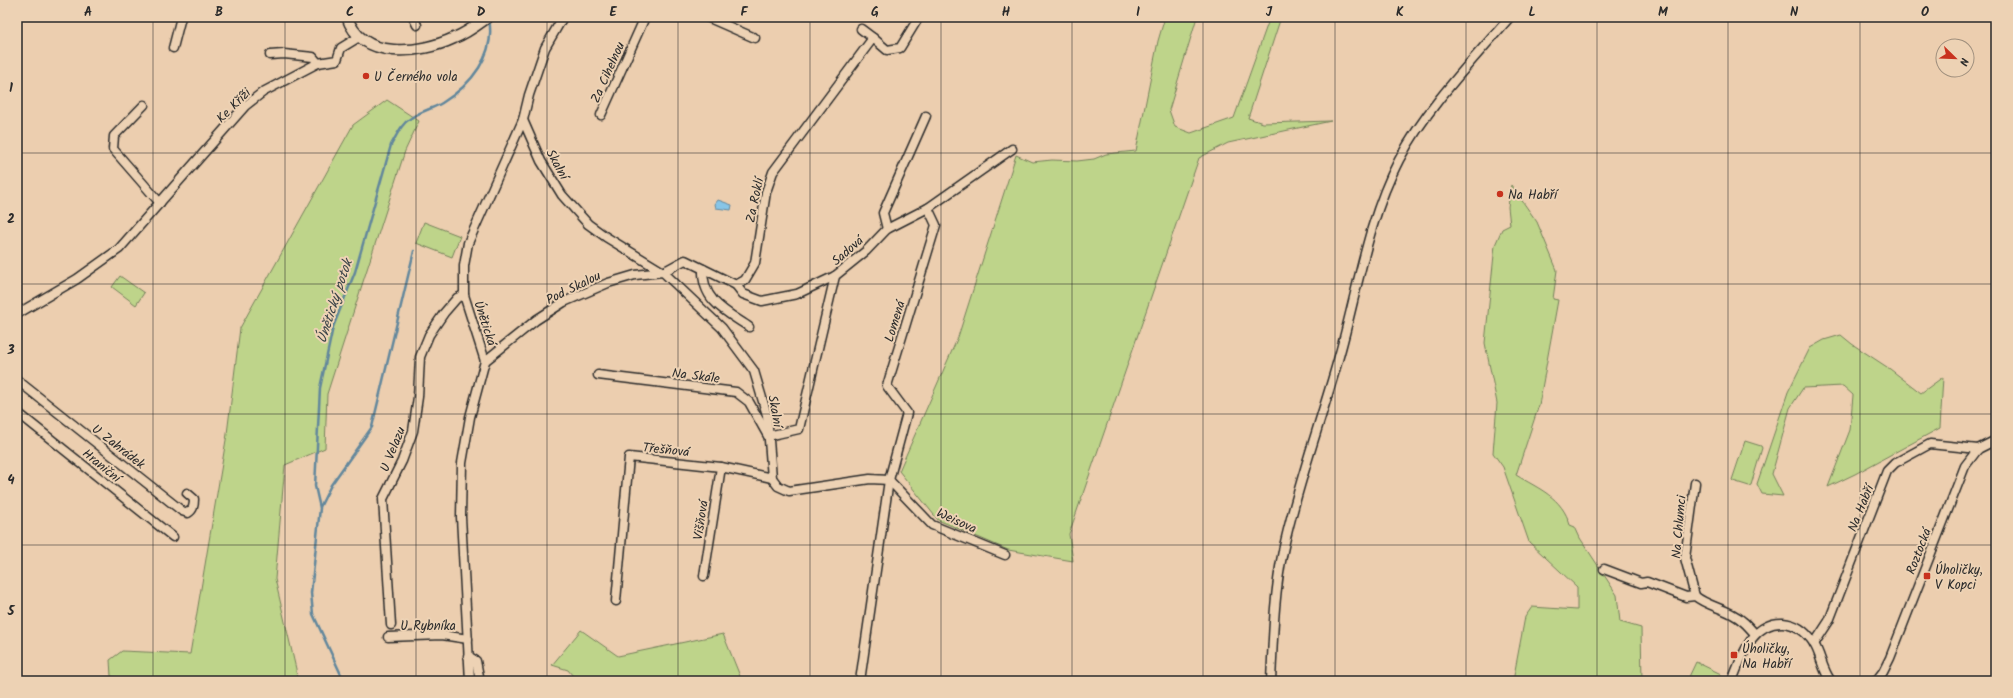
<svg xmlns="http://www.w3.org/2000/svg" width="2013" height="698" font-family="Kalam,sans-serif">
	<style>
		.green { fill: #bed48a; stroke: #74805a }
		.water { fill: #87c5e7; stroke: #62879c }
		.lines { fill: none; stroke-linecap: round; stroke-linejoin: round }
		.stream { stroke: #62879c; stroke-width: 2.5 }
		.minor-casing { stroke: #2b2b2b; stroke-width: 11 }
		.major-casing { stroke: #2b2b2b; stroke-width: 13 }
		.minor { stroke: #edd2b4; stroke-width: 8 }
		.major { stroke: #edd2b4; stroke-width: 10 }
		.grid { fill: none; stroke: #2b2b2b; stroke-width: 1; stroke-opacity: 0.55 }
		.poi-dot { fill: #c8321e; stroke: #edd2b4; stroke-width: 1.5 }
		.labels { text-anchor: middle; stroke-width: 4; stroke-linejoin: round; paint-order: stroke }
		.street-label { font-size: 13px; fill: #2b2b2b; stroke: #edd2b4 }
		.poi-label { font-size: 13px; fill: #2b2b2b; stroke: #edd2b4; text-anchor: start }
		.water-label { font-size: 14px; font-style: italic; fill: #394247; stroke: #edd2b4 }
		.neatline { fill: none; stroke: #2b2b2b; stroke-width: 1.5 }
		.grid-label { font-size: 13px; text-anchor: middle; font-weight: bold; fill: #2b2b2b }
	</style>
	<rect width="100%" height="100%" fill="#ecceaf"/>
	<filter id="ink" filterUnits="userSpaceOnUse"><feTurbulence type="fractalNoise" baseFrequency=".025" numOctaves="2"/><feDisplacementMap in="SourceGraphic" scale="8" xChannelSelector="R" yChannelSelector="G"/><feConvolveMatrix kernelMatrix="1 2 1 2 8 2 1 2 1" color-interpolation-filters="sRGB"/></filter>
	<g filter="url(#ink)">
		<g class="green">
			<path d="M 1165,17 L 1197,17 L 1169,110 L 1175,127 L 1191,133 L 1234,118 L 1270,17 L 1281,17 L 1248,118 L 1263,123 L 1331,121 L 1228,143 L 1199,158 L 1069,534 L 1073,561 L 1008,550 L 938,520 L 899,471 L 958,337 L 1016,155 L 1032,162 L 1052,160 L 1077,161 L 1094,159 L 1106,154 L 1136,151 L 1158,41 Z"/>
			<path d="M 387,100 L 419,121 L 405,151 L 327,394 L 325,448 L 285,465 L 275,579 L 296,669 L 297,681 L 130,681 L 111,676 L 110,660 L 122,651 L 190,654 L 227,434 L 240,328 L 353,125 Z"/>
			<path d="M 1511,185 L 1537,222 L 1557,270 L 1553,299 L 1558,300 L 1539,405 L 1516,475 C 1539,489 1562,497 1570,525 L 1575,527 L 1580,538 L 1617,595 L 1620,622 L 1641,628 L 1642,681 L 1513,681 L 1525,617 L 1532,607 L 1577,610 L 1577,587 L 1529,542 L 1503,467 L 1493,453 L 1497,403 L 1485,343 L 1495,245 L 1502,229 L 1510,225 L 1508,207 Z"/>
			<path d="M 424,222 L 460,236 L 452,257 L 416,243 Z"/>
			<path d="M 120,276 L 144,293 L 136,305 L 112,287 Z"/>
			<path d="M 1841,335 L 1852,344 L 1890,369 L 1921,393 L 1943,377 L 1940,428 L 1855,474 L 1828,487 L 1850,430 L 1853,395 L 1843,386 L 1803,388 L 1790,408 L 1772,474 L 1783,496 L 1762,494 L 1757,484 L 1788,392 L 1810,348 L 1824,340 Z"/>
			<path d="M 1745,441 L 1761,446 L 1762,448 L 1751,485 L 1749,486 L 1733,481 L 1732,480 Z"/>
			<path d="M 581,630 L 618,656 L 723,634 L 742,681 L 577,681 L 568,670 L 552,665 Z"/>
			<path d="M 1696,662 L 1721,674 L 1719,681 L 1687,681 Z"/>
		</g>
		<path class="water" d="M 718,200 L 732,205 L 731,210 L 716,208 L 715,204 Z"/>
		<g class="lines">
			<g class="stream">
				<path d="M 320,507 L 331,485 L 372,427 L 414,251"/>
				<path d="M 344,681 L 313,614 L 311,593 L 320,508 L 315,486 L 320,388 L 333,327 L 355,272 L 391,145 C 397,135 401,124 411,118 C 421,111 432,109 442,103 C 471,85 496,55 489,19"/>
			</g>
			<defs>
				<g id="minor">
					<path d="M 413,17 L 417,25"/>
					<path d="M 707,17 L 755,38"/>
					<path d="M 861,29 L 873,38"/>
					<path d="M 173,48 L 181,17"/>
					<path d="M 270,55 L 284,54 L 313,57 L 318,63"/>
					<path d="M 144,105 L 114,136 L 113,149 L 160,203"/>
					<path d="M 601,115 L 645,17"/>
					<path d="M 523,120 L 541,161 L 562,195 L 588,224 L 606,237 L 663,272 L 722,328 L 754,371 L 767,415 L 772,478 L 778,486 L 789,491 L 870,479 L 889,480"/>
					<path d="M 928,208 L 1012,149"/>
					<path d="M 887,229 L 883,213 L 926,116"/>
					<path d="M 703,269 C 702,301 725,311 749,327"/>
					<path d="M 736,285 L 743,294 L 762,301 L 797,294 L 835,276 L 866,251 L 887,229 L 928,208 L 936,225 L 887,386 L 907,413 L 889,480 L 860,681"/>
					<path d="M 17,314 L 77,279 L 119,249 L 245,106 L 263,92 L 318,63 L 337,60 L 341,48 L 359,37"/>
					<path d="M 485,361 L 536,320 L 564,302 L 608,283 L 635,275 L 663,272 L 685,260 L 736,285 L 745,280 L 755,263 L 766,192 L 773,172 L 873,38 L 887,50 L 900,48 L 919,17"/>
					<path d="M 598,375 L 736,392 L 749,402 L 768,436 L 799,429 L 835,276"/>
					<path d="M 17,380 L 182,511 L 188,513 C 193,510 194,506 194,499 L 187,493"/>
					<path d="M 17,412 L 173,537"/>
					<path d="M 889,480 L 932,525 L 1005,555"/>
					<path d="M 1604,569 L 1641,583 L 1647,582 L 1686,597 L 1695,596 C 1706,605 1719,607 1732,614 C 1742,619 1748,626 1755,634"/>
					<path d="M 704,576 L 721,467"/>
					<path d="M 1695,596 L 1685,558 L 1695,483"/>
					<path d="M 616,601 L 629,457 L 721,467 L 772,478"/>
					<path d="M 391,625 L 383,499 L 402,461 L 413,431 L 418,397 L 420,357 L 429,335 L 444,313 L 457,298 L 464,295"/>
					<path d="M 388,637 L 442,635 L 468,639"/>
					<path d="M 1814,644 L 1829,621 L 1887,471 L 1895,463 L 1930,444 L 1978,449"/>
					<path d="M 468,656 L 476,661 L 480,681"/>
					<path d="M 470,681 L 461,517 L 462,463 L 470,417 L 485,361 L 464,295 L 464,266 L 468,243 L 523,120 L 529,95 L 545,48 L 563,17"/>
					<path d="M 1271,681 C 1273,639 1274,593 1283,551 C 1297,486 1320,424 1338,360 C 1357,294 1367,221 1399,160 C 1427,107 1471,62 1510,17"/>
					<path d="M 1732,681 C 1742,657 1751,622 1783,623 C 1796,624 1806,632 1813,642 C 1821,654 1822,670 1831,681"/>
					<path d="M 1876,681 L 1883,672 L 1890,658 L 1965,466 L 1978,449 L 1996,440"/>
					<path d="M 1991,681 L 1996,678"/>
				</g>
				<path id="major" d="M 347,17 C 362,61 420,54 454,38 C 467,33 477,25 488,17"/>
			</defs>
			<use href="#minor" class="minor-casing"/>
			<use href="#major" class="major-casing"/>
			<use href="#minor" class="minor"/>
			<use href="#major" class="major"/>
		</g>
	</g>
	<path class="grid" d="M 153,17 L 153,681M 285,17 L 285,681M 416,17 L 416,681M 547,17 L 547,681M 678,17 L 678,681M 810,17 L 810,681M 941,17 L 941,681M 1072,17 L 1072,681M 1203,17 L 1203,681M 1335,17 L 1335,681M 1466,17 L 1466,681M 1597,17 L 1597,681M 1728,17 L 1728,681M 1860,17 L 1860,681M 17,153 L 1996,153M 17,284 L 1996,284M 17,414 L 1996,414M 17,545 L 1996,545"/>
	<g class="poi-dot">
		<circle cx="366" cy="76" r="4"/>
		<circle cx="1500" cy="194" r="4"/>
		<rect x="1923" y="572" width="8" height="8" rx="2"/>
		<rect x="1730" y="651" width="8" height="8" rx="2"/>
	</g>
	<g class="labels">
		<g class="street-label">
			<text transform="translate(607 72) rotate(-66)" y="5">Za Cihelnou</text>
			<text transform="translate(233 105) rotate(-45)" y="5">Ke Kříži</text>
			<text transform="translate(558 164) rotate(61)" y="5">Skalní</text>
			<text transform="translate(754 200) rotate(-78)" y="5">Za Roklí</text>
			<text transform="translate(847 250) rotate(-41)" y="5">Sadová</text>
			<text transform="translate(573 287) rotate(-26)" y="5">Pod Skalou</text>
			<text transform="translate(894 321) rotate(-73)" y="5">Lomená</text>
			<text transform="translate(486 323) rotate(72)" y="5">Únětická</text>
			<text transform="translate(696 375) rotate(7)" y="5">Na Skále</text>
			<text transform="translate(776 411) rotate(80)" y="5">Skalní</text>
			<text transform="translate(119 446) rotate(38)" y="5">U Zahrádek</text>
			<text transform="translate(392 449) rotate(-68)" y="5">U Velazu</text>
			<text transform="translate(666 449) rotate(6)" y="5">Třešňová</text>
			<text transform="translate(102 465) rotate(39)" y="5">Hraniční</text>
			<text transform="translate(1860 508) rotate(-68)" y="5">Na Habří</text>
			<text transform="translate(700 520) rotate(-81)" y="5">Višňová</text>
			<text transform="translate(957 520) rotate(25)" y="5">Weisova</text>
			<text transform="translate(1678 527) rotate(-85)" y="5">Na Chlumci</text>
			<text transform="translate(1918 551) rotate(-69)" y="5">Roztocká</text>
			<text x="428" y="630">U Rybníka</text>
		</g>
		<g class="poi-label">
			<text x="374" y="81">U Černého vola</text>
			<text x="1508" y="199">Na Habří</text>
			<text x="1935" y="574">Úholičky,<tspan x="1935" dy="15">V Kopci</tspan></text>
			<text x="1742" y="653">Úholičky,<tspan x="1742" dy="15">Na Habří</tspan></text>
		</g>
		<g class="water-label">
			<text transform="translate(334 301) rotate(-72)" y="5">Únětický potok</text>
		</g>
	</g>
	<rect width="2013" height="698" fill="none" stroke="#edd2b4" stroke-width="44"/>
	<g transform="translate(1955 58) rotate(113)"><circle r="19" fill="#edd2b4" stroke="#9f8f7d"/>
	<path d="M0-3L7 15L0 10L-7 15Z" fill="#c8321e"/>
	<text y="-6" font-size="11" font-weight="bold" text-anchor="middle" fill="#2b2b2b">N</text>
	</g>
	<rect x="22" y="22" width="1969" height="654" class="neatline"/>
	<g class="grid-label">
		<text x="88" y="16">A</text>
		<text x="219" y="16">B</text>
		<text x="350" y="16">C</text>
		<text x="481" y="16">D</text>
		<text x="613" y="16">E</text>
		<text x="744" y="16">F</text>
		<text x="875" y="16">G</text>
		<text x="1006" y="16">H</text>
		<text x="1138" y="16">I</text>
		<text x="1269" y="16">J</text>
		<text x="1400" y="16">K</text>
		<text x="1532" y="16">L</text>
		<text x="1663" y="16">M</text>
		<text x="1794" y="16">N</text>
		<text x="1925" y="16">O</text>
		<text x="11" y="92">1</text>
		<text x="11" y="223">2</text>
		<text x="11" y="354">3</text>
		<text x="11" y="484">4</text>
		<text x="11" y="615">5</text>
	</g>
</svg>
